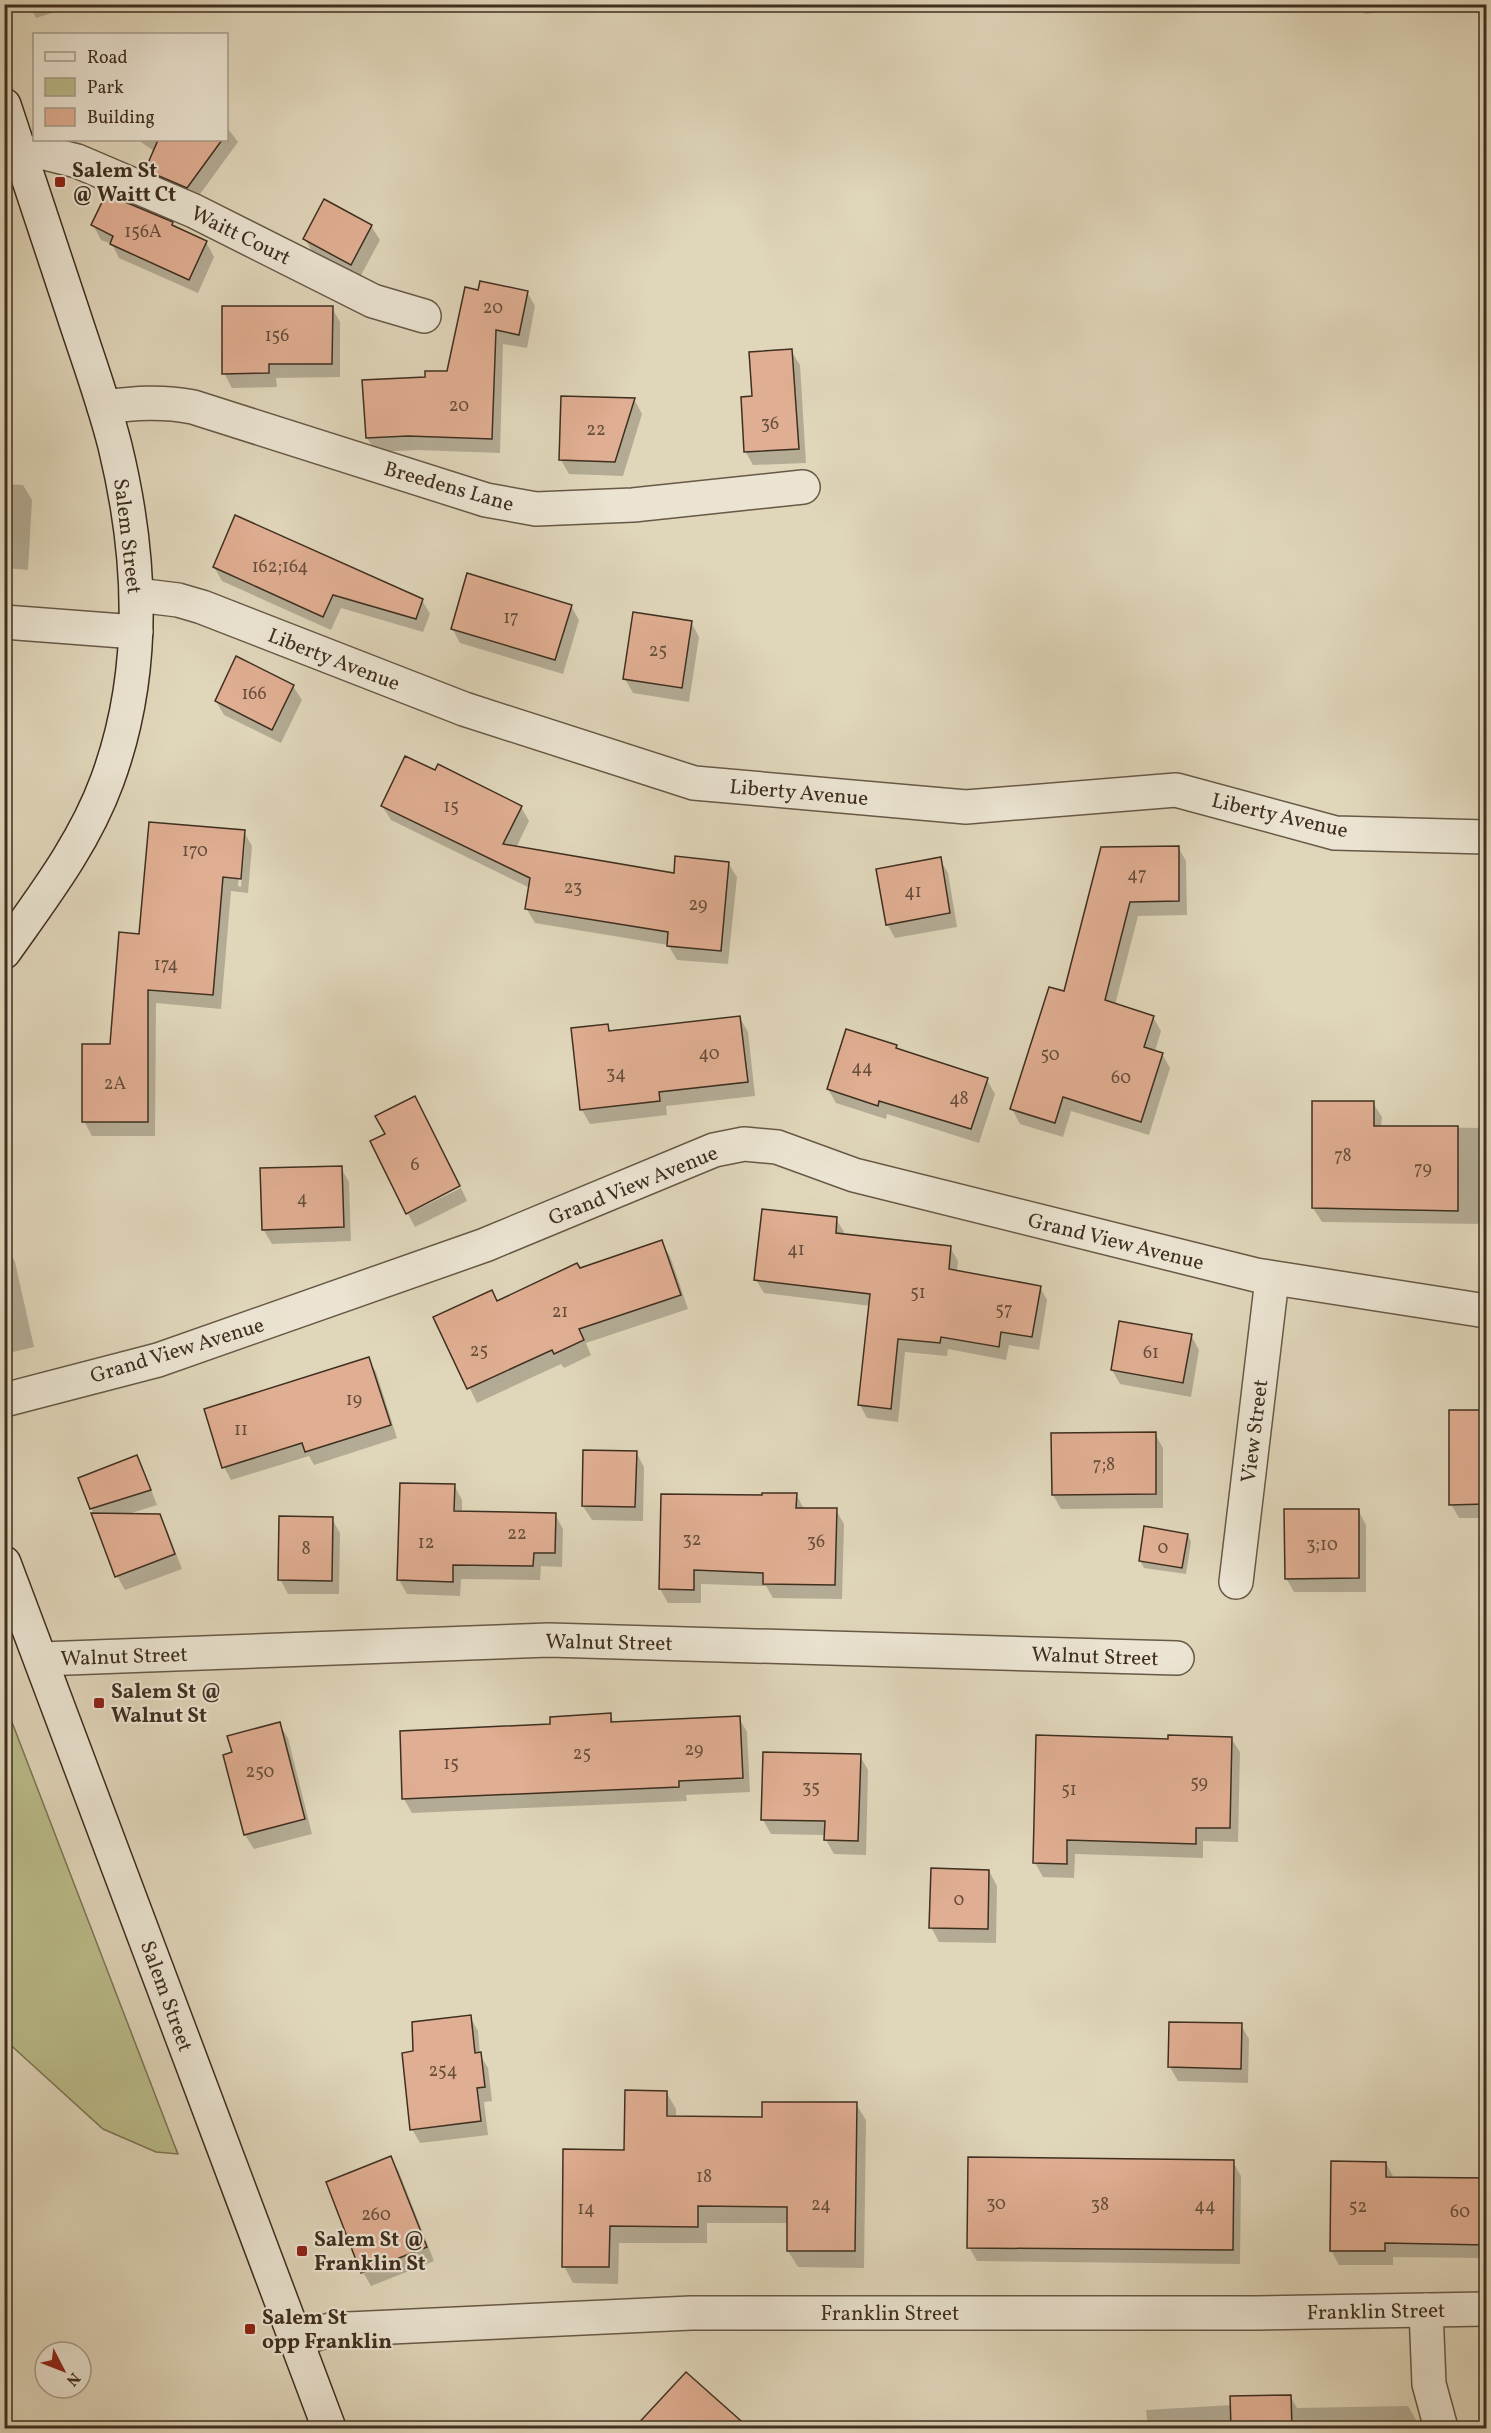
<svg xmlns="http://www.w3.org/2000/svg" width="1491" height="2433" font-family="Vollkorn,serif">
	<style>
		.green { fill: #babc8a; stroke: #7c7655; stroke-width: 1.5 }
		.shadow { fill: #0003; fill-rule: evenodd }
		.building { fill: #e0ae92; stroke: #3f2f20; stroke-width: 1.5 }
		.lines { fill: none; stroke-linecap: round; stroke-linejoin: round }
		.minor-casing { stroke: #675946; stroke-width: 36 }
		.secondary-casing { stroke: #3f2f20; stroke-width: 36 }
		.minor { stroke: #ebe4d2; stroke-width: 33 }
		.secondary { stroke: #ebe4d2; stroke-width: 33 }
		.poi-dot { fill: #8f2418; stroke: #ebe4d2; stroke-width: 2 }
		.labels { text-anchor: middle; stroke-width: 4.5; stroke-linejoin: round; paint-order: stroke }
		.number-label { font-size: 18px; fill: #674f3c }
		.poi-label { font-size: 21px; font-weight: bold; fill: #3f2f20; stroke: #ebe4d2; text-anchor: start }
		.street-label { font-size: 21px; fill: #3f2f20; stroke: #ebe4d2 }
	</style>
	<rect width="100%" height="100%" fill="#e0d6ba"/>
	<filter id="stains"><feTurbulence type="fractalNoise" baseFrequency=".00333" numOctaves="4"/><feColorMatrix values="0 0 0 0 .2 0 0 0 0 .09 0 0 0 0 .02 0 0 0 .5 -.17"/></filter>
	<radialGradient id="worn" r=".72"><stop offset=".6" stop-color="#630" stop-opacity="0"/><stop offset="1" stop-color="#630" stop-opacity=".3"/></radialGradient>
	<path class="green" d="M 5,1704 L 174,2144 L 178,2154 L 156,2152 L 103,2129 L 5,2040 Z"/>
	<g class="shadow">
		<path d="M 29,4 L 80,4 L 36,18 Z"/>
		<path d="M 1360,4 L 1401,4 L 1400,9 L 1365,14 Z"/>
		<path d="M 226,126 L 238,142 L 195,201 L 155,184 L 146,169 L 154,151 L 138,140 L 226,140 Z"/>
		<path d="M 325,201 L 371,226 L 380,240 L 359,279 L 313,253 L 305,239 Z"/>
		<path d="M 172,224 L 174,227 L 206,242 L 214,257 L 198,293 L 119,258 L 112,244 L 101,240 L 93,225 Z"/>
		<path d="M 480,291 L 527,292 L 535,306 L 527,348 L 503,344 L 500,453 L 417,450 L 376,452 L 367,438 L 426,378 L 448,373 Z"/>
		<path d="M 332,308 L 340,322 L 340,377 L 276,378 L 277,387 L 232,388 L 224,373 Z"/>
		<path d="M 791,351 L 800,365 L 806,463 L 753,465 L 745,451 Z"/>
		<path d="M 634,399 L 642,414 L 623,476 L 569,474 L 561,460 Z"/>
		<path d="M 4,484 L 23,485 L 32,500 L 28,570 L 4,568 Z"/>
		<path d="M 214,567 L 422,600 L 430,614 L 423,632 L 341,608 L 331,630 L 222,581 Z"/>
		<path d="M 571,606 L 579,620 L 563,674 L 460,643 L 452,628 Z"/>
		<path d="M 691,622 L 699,637 L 689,702 L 633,693 L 625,679 Z"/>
		<path d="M 293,686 L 302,700 L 281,743 L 224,715 L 216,701 Z"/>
		<path d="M 382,806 L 521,807 L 529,821 L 516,848 L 675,875 L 728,863 L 737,877 L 728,964 L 677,960 L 668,945 L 535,923 L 526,908 L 530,888 L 391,820 Z"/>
		<path d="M 244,832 L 252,846 L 248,893 L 231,891 L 221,1009 L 156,1003 L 155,1136 L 92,1136 L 84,1121 L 111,1046 L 140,935 ZM 242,843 L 245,843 L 241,887 L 238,886 Z"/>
		<path d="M 1178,847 L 1186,861 L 1187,915 L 1138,916 L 1115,1005 L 1153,1017 L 1161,1031 L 1155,1051 L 1162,1054 L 1170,1068 L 1149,1135 L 1071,1111 L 1063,1137 L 1020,1124 L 1012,1109 L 1065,993 L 1102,848 Z"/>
		<path d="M 940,859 L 948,873 L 957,927 L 895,938 L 887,924 Z"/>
		<path d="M 740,1018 L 748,1032 L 755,1096 L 666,1106 L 667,1115 L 590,1124 L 582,1110 L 607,1025 L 611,1032 Z"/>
		<path d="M 896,1046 L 898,1050 L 987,1080 L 995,1094 L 979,1143 L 887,1114 L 886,1119 L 836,1103 L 828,1089 Z"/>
		<path d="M 1373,1103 L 1382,1117 L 1381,1127 L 1486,1128 L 1486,1224 L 1322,1222 L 1313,1208 Z"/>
		<path d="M 341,1168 L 349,1182 L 351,1241 L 272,1244 L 263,1229 Z"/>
		<path d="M 461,1188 L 467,1201 L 415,1227 L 408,1214 Z"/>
		<path d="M 836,1219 L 844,1232 L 844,1235 L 950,1247 L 958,1261 L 957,1272 L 1040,1287 L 1047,1300 L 1039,1350 L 1009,1345 L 1006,1360 L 948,1349 L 947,1356 L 905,1352 L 898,1422 L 867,1418 L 860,1405 L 871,1306 L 764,1293 L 756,1280 Z"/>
		<path d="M 661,1242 L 670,1256 L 688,1309 L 586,1343 L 591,1355 L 564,1368 L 561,1364 L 477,1403 L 435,1318 L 498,1303 L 580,1270 Z"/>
		<path d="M 4,1248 L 7,1248 L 15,1262 L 34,1347 L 4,1354 Z"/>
		<path d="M 1191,1335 L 1199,1350 L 1191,1397 L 1120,1384 L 1112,1370 Z"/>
		<path d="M 368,1359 L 376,1372 L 397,1438 L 314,1465 L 309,1456 L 231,1480 L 224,1467 Z"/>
		<path d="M 1486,1411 L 1486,1518 L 1459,1518 L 1451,1504 L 1450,1412 Z"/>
		<path d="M 1155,1434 L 1163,1448 L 1163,1508 L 1061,1509 L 1053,1495 Z"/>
		<path d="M 585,1452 L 636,1452 L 644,1467 L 643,1521 L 592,1520 L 583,1506 Z"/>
		<path d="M 136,1457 L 144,1471 L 157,1505 L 125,1515 L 159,1516 L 167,1530 L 182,1569 L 125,1590 L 117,1576 L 80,1478 Z"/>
		<path d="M 401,1484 L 454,1485 L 462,1500 L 462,1512 L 555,1514 L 563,1529 L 562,1567 L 541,1566 L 540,1580 L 461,1579 L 460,1596 L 407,1594 L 399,1580 Z"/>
		<path d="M 796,1494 L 804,1509 L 836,1510 L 844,1524 L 842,1599 L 773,1598 L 766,1586 L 701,1584 L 701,1603 L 668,1603 L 660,1589 L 663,1495 Z"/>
		<path d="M 1358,1510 L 1366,1525 L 1366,1592 L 1294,1592 L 1286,1578 Z"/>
		<path d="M 332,1519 L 340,1533 L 339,1594 L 288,1594 L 280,1579 Z"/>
		<path d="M 1188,1535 L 1191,1542 L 1186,1574 L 1144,1568 L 1140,1561 Z"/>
		<path d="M 610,1715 L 615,1724 L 739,1718 L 747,1732 L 750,1792 L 686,1795 L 687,1801 L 412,1813 L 404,1799 L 401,1733 L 552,1725 Z"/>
		<path d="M 279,1724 L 288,1738 L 312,1834 L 254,1849 L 245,1835 L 225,1756 L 233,1753 Z"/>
		<path d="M 1231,1738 L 1240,1752 L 1238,1842 L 1203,1841 L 1203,1858 L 1075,1854 L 1074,1878 L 1043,1877 L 1035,1863 L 1170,1740 Z"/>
		<path d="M 860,1756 L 868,1770 L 866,1855 L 834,1854 L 826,1840 L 826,1835 L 771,1834 L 763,1820 Z"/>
		<path d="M 989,1871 L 997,1886 L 996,1943 L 939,1942 L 931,1927 Z"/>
		<path d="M 470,2017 L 478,2031 L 480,2055 L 488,2068 L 492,2101 L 484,2102 L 488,2135 L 420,2143 L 412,2129 L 415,2052 Z"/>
		<path d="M 1241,2025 L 1249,2039 L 1248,2083 L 1178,2081 L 1170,2067 Z"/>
		<path d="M 666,2092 L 676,2109 L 676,2117 L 764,2118 L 856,2104 L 866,2120 L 864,2268 L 798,2267 L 788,2251 L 789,2223 L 707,2223 L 707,2243 L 619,2243 L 618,2284 L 573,2283 L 564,2266 L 626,2152 Z"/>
		<path d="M 391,2158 L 399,2172 L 434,2261 L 371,2286 L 363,2272 Z"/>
		<path d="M 1233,2162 L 1241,2176 L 1240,2264 L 977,2261 L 969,2247 Z"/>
		<path d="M 1386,2163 L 1394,2178 L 1486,2179 L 1486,2258 L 1393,2257 L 1393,2265 L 1339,2265 L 1331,2250 Z"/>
		<path d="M 686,2374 L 739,2422 L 743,2428 L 636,2428 Z"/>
		<path d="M 1290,2396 L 1297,2408 L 1408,2406 L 1416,2420 L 1416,2428 L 1148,2428 L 1146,2410 L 1232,2405 Z"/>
	</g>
	<g class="building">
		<path d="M 158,140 L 222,140 L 187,188 L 145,170 Z"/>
		<path d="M 106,194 L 173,222 L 172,225 L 207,241 L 189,280 L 110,244 L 113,236 L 91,225 Z"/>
		<path d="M 324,199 L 372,225 L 351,265 L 303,239 Z"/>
		<path d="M 480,281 L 528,291 L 519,335 L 496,330 L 492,439 L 408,436 L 366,438 L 362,380 L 425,377 L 425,371 L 447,371 L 465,287 L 478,290 Z"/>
		<path d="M 222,306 L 333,306 L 332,364 L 269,364 L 269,373 L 222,374 Z"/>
		<path d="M 792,349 L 799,449 L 744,452 L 741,397 L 752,396 L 749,352 Z"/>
		<path d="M 561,396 L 635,398 L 615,462 L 559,460 Z"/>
		<path d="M 235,515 L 423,599 L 416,619 L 333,595 L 323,617 L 213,567 Z"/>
		<path d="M 467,573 L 572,605 L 555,660 L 451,629 Z"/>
		<path d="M 633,612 L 692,621 L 682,688 L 623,679 Z"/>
		<path d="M 236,656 L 294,685 L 272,730 L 215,701 Z"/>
		<path d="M 405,756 L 435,770 L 438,764 L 522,806 L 503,844 L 674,873 L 675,856 L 729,862 L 721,951 L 667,946 L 668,932 L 525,909 L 530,878 L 381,806 Z"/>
		<path d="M 149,822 L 245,830 L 241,879 L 223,877 L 213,995 L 148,990 L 148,1122 L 82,1122 L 82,1044 L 110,1044 L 119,932 L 139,934 Z"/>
		<path d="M 1179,846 L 1179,901 L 1130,902 L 1105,1000 L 1154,1016 L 1144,1047 L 1163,1053 L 1141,1122 L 1063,1097 L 1055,1123 L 1010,1109 L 1049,987 L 1064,991 L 1101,847 Z"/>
		<path d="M 941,857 L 950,913 L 886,925 L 876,869 Z"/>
		<path d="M 740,1016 L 748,1082 L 659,1092 L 660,1101 L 580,1110 L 571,1028 L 608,1024 L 609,1031 Z"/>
		<path d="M 846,1029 L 897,1045 L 896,1048 L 988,1078 L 971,1129 L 879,1101 L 878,1106 L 827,1089 Z"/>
		<path d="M 415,1096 L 460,1186 L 406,1214 L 370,1141 L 385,1134 L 375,1116 Z"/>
		<path d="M 1312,1101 L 1374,1101 L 1374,1126 L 1458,1126 L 1458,1211 L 1312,1208 Z"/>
		<path d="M 342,1166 L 344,1227 L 262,1230 L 260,1168 Z"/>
		<path d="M 762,1209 L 837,1217 L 836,1233 L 951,1246 L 949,1269 L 1041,1286 L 1032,1337 L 1001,1332 L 999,1347 L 941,1337 L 940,1343 L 898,1339 L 891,1409 L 858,1405 L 870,1294 L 754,1280 Z"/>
		<path d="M 662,1240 L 681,1295 L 579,1329 L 584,1340 L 554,1354 L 552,1350 L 467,1389 L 433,1317 L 492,1290 L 497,1301 L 577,1263 L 580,1268 Z"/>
		<path d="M 1119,1321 L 1192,1334 L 1183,1383 L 1111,1370 Z"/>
		<path d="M 369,1357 L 391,1425 L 305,1452 L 302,1443 L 222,1468 L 204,1409 Z"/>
		<path d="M 1449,1410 L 1486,1410 L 1486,1504 L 1449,1505 Z"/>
		<path d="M 1156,1432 L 1156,1494 L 1052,1495 L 1051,1433 Z"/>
		<path d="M 583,1450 L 637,1451 L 635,1507 L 582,1506 Z"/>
		<path d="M 137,1455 L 151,1490 L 90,1509 L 78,1478 Z"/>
		<path d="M 400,1483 L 455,1484 L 454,1511 L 556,1513 L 555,1553 L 534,1553 L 533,1566 L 453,1565 L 453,1582 L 397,1580 Z"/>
		<path d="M 762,1493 L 797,1493 L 796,1508 L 837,1508 L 835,1585 L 763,1584 L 763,1573 L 694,1570 L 694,1590 L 659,1589 L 661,1494 L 762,1495 Z"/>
		<path d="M 1284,1509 L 1359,1509 L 1359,1578 L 1285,1579 Z"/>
		<path d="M 91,1513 L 160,1514 L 175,1554 L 115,1577 Z"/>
		<path d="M 279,1516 L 333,1517 L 332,1581 L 278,1580 Z"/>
		<path d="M 1144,1526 L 1188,1534 L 1182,1568 L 1139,1561 Z"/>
		<path d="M 611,1713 L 611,1722 L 740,1716 L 743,1778 L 679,1781 L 679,1787 L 402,1799 L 400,1731 L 550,1724 L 550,1717 Z"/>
		<path d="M 280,1722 L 305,1819 L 244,1835 L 223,1755 L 232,1752 L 227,1736 Z"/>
		<path d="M 1036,1735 L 1168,1739 L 1168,1735 L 1232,1737 L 1230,1828 L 1196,1828 L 1196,1844 L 1067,1840 L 1067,1864 L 1033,1863 Z"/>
		<path d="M 763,1752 L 861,1754 L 858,1841 L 824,1840 L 825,1821 L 761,1820 Z"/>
		<path d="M 931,1868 L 989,1870 L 988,1929 L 929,1928 Z"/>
		<path d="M 471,2015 L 475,2053 L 481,2052 L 485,2087 L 477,2088 L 481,2121 L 410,2130 L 402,2053 L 413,2051 L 412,2022 Z"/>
		<path d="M 1169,2022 L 1242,2023 L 1241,2069 L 1168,2067 Z"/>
		<path d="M 625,2090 L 667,2091 L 667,2116 L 762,2117 L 762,2102 L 857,2102 L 855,2251 L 787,2251 L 787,2207 L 698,2206 L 698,2227 L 610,2226 L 609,2267 L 562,2267 L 563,2149 L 624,2150 Z"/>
		<path d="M 391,2156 L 427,2247 L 361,2273 L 326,2182 Z"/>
		<path d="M 968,2157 L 1234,2160 L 1233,2250 L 967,2248 Z"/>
		<path d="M 1331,2161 L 1386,2162 L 1386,2177 L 1486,2178 L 1486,2245 L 1385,2243 L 1385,2251 L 1330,2251 Z"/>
		<path d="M 686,2372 L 749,2428 L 634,2428 Z"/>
		<path d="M 1291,2395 L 1292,2428 L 1231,2428 L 1230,2396 Z"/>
	</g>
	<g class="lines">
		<defs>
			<g id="minor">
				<path d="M 21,155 L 41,152 L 77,161 L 194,211 L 373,301 L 424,316"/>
				<path d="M 104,407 C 135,403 162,401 193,407 L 486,500 L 536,509 L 633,505 L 803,487"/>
				<path d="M 137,595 L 178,600 L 202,607 L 464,709 L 694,783 L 966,807 L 1176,790 L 1335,833 L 1486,837"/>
				<path d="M 4,622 L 136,632"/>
				<path d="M 4,1400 L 158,1360 L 485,1245 L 714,1150 L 744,1144 L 777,1147 L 854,1175 L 1256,1275 L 1486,1311"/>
				<path d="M 1236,1582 L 1272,1279"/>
				<path d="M 41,1659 L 549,1640 L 1177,1658"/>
				<path d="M 1426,2310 L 1429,2384 L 1441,2428"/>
				<path d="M 296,2340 L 330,2330 L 348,2329 L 691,2313 L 1256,2313 L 1486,2309"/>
			</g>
			<g id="secondary">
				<path d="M 4,105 C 27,175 51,246 74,316 C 88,359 104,402 115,446 C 142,557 147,673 107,781 C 84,844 42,898 4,952"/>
				<path d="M 4,1563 L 329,2428"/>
			</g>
		</defs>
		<use href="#minor" class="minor-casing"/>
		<use href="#secondary" class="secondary-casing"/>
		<use href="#minor" class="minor"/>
		<use href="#secondary" class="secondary"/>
	</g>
	<g class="poi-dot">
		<rect x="54" y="176" width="12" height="12" rx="3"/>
		<rect x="93" y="1697" width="12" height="12" rx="3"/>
		<rect x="296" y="2245" width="12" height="12" rx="3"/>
		<rect x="244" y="2323" width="12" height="12" rx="3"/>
	</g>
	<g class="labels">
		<g class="number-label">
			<text x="143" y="237">156A</text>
			<text x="493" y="313">20</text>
			<text x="277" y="341">156</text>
			<text x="459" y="411">20</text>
			<text x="770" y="429">36</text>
			<text x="596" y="435">22</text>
			<text x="280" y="572">162;164</text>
			<text x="511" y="623">17</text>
			<text x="658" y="656">25</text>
			<text x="254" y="699">166</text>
			<text x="451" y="812">15</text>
			<text x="195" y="856">170</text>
			<text x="1137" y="880">47</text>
			<text x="573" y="893">23</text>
			<text x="913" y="897">41</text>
			<text x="698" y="910">29</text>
			<text x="166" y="970">174</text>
			<text x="709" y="1059">40</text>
			<text x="1050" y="1060">50</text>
			<text x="862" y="1073">44</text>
			<text x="616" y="1079">34</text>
			<text x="1121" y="1083">60</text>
			<text x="115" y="1089">2A</text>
			<text x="959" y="1104">48</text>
			<text x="1343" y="1161">78</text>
			<text x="415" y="1170">6</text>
			<text x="1423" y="1174">79</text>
			<text x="302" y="1204">4</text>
			<text x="796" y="1255">41</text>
			<text x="918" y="1298">51</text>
			<text x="1004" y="1315">57</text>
			<text x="560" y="1317">21</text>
			<text x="479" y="1356">25</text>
			<text x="1151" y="1358">61</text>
			<text x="354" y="1405">19</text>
			<text x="241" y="1435">11</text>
			<text x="1104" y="1470">7;8</text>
			<text x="517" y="1539">22</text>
			<text x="692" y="1545">32</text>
			<text x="816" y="1547">36</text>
			<text x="426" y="1548">12</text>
			<text x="1322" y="1550">3;10</text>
			<text x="1163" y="1553">0</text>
			<text x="306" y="1554">8</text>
			<text x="694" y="1755">29</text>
			<text x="582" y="1759">25</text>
			<text x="451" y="1769">15</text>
			<text x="260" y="1777">250</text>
			<text x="1199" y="1788">59</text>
			<text x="811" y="1793">35</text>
			<text x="1069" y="1795">51</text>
			<text x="959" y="1905">0</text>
			<text x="443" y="2076">254</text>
			<text x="704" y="2182">18</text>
			<text x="996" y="2209">30</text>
			<text x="821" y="2210">24</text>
			<text x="1100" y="2210">38</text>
			<text x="1205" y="2211">44</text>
			<text x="1358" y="2212">52</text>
			<text x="586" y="2214">14</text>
			<text x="1460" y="2217">60</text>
			<text x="376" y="2220">260</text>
		</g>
		<g class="poi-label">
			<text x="72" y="177">Salem St<tspan x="72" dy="24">@ Waitt Ct</tspan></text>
			<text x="111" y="1698">Salem St @<tspan x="111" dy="24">Walnut St</tspan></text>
			<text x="314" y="2246">Salem St @<tspan x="314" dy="24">Franklin St</tspan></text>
			<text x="262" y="2324">Salem St<tspan x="262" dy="24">opp Franklin</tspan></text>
		</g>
		<g class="street-label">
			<text transform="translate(241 235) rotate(26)" y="7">Waitt Court</text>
			<text transform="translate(449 486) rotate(16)" y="7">Breedens Lane</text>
			<text transform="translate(128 536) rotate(83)" y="7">Salem Street</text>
			<text transform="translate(334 659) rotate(21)" y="7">Liberty Avenue</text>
			<text transform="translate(799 792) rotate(5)" y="7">Liberty Avenue</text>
			<text transform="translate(1280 815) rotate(13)" y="7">Liberty Avenue</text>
			<text transform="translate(633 1185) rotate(-22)" y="7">Grand View Avenue</text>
			<text transform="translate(1116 1241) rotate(14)" y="7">Grand View Avenue</text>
			<text transform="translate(177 1350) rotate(-17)" y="7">Grand View Avenue</text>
			<text transform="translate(1254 1431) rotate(-83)" y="7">View Street</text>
			<text transform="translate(609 1642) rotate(1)" y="7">Walnut Street</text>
			<text transform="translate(124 1656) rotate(-2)" y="7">Walnut Street</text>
			<text transform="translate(1095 1656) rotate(2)" y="7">Walnut Street</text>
			<text transform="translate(167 1996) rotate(70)" y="7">Salem Street</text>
			<text transform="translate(1376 2311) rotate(-1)" y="7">Franklin Street</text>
			<text x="890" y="2320">Franklin Street</text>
		</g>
	</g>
	<rect width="1491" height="2433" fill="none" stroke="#e0d6ba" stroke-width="24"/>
	<rect x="6" y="6" width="1479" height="2421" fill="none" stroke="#3f2f20" stroke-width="3"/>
	<rect x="12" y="12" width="1467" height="2409" fill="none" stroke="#3f2f20" stroke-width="1.5"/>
	<rect x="33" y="33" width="195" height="108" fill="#ebe4d2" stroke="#a69c8b" stroke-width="1.5"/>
	<rect x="45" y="52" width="30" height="9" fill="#ebe4d2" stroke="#a69c8b" stroke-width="1.5"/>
	<text x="87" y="63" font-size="18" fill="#3f2f20">Road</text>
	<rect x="45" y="78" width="30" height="18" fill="#babc8a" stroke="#a69c8b" stroke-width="1.5"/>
	<text x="87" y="93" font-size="18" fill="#3f2f20">Park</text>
	<rect x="45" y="108" width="30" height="18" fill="#e0ae92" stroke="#a69c8b" stroke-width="1.5"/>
	<text x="87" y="123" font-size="18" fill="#3f2f20">Building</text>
	<g transform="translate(63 2370) rotate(132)"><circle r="28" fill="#ebe4d2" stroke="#a69c8b" stroke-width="1.5"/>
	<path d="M0-4.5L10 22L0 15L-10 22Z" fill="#8f2418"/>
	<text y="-9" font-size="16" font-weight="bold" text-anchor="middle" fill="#3f2f20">N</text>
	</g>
	<rect width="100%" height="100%" filter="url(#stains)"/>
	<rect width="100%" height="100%" fill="url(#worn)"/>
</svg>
